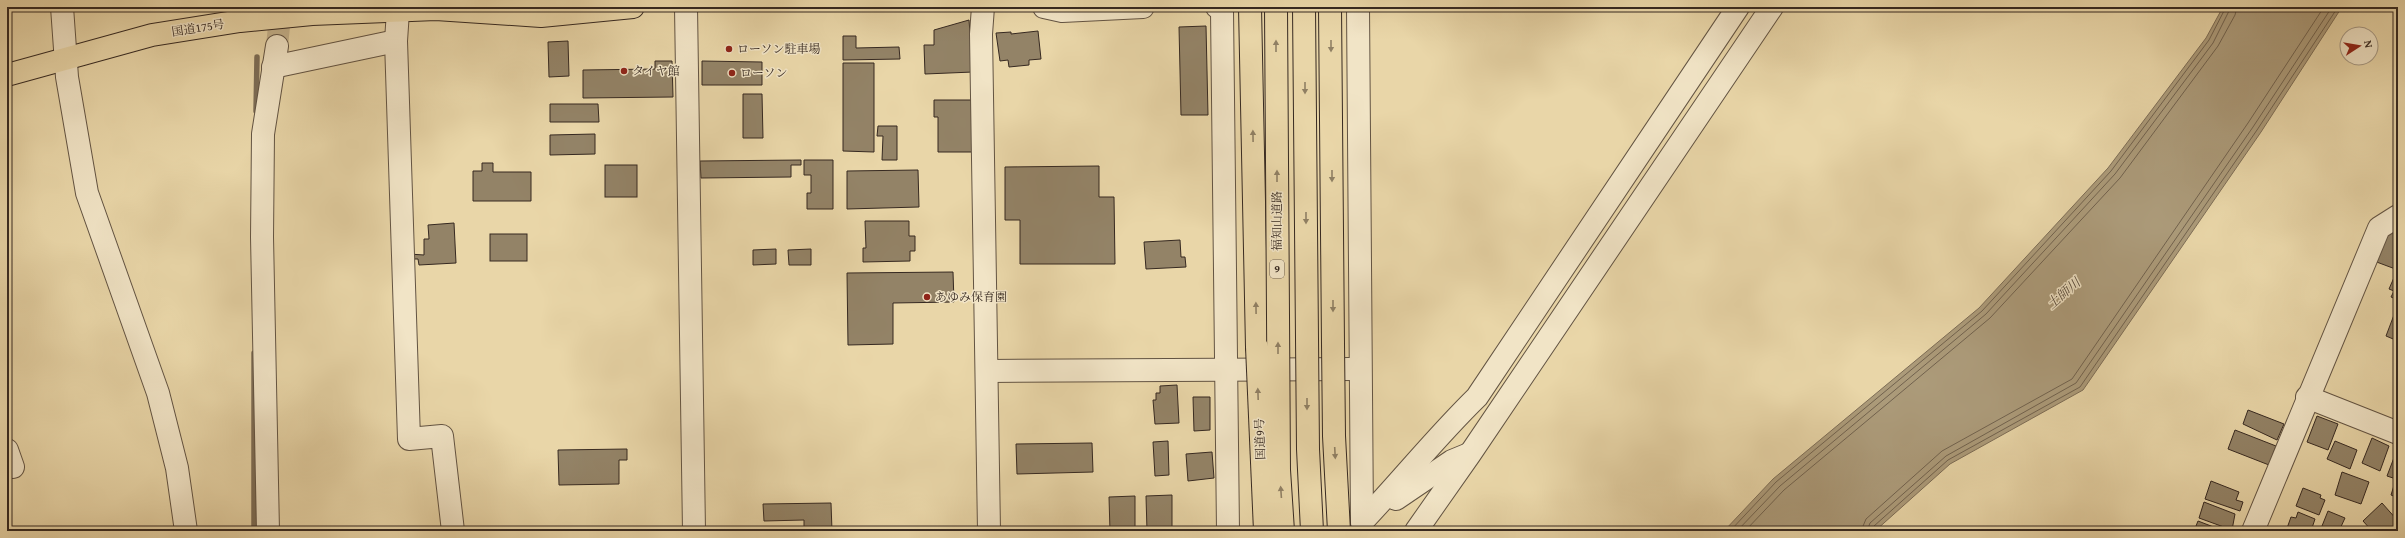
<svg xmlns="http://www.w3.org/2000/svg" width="2405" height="538" font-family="'Gentium Book Plus','Noto Serif JP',serif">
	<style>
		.water { fill: #ac9b7a; stroke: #7d6d56 }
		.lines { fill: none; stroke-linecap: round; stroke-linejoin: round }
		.shore { stroke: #71624e; stroke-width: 1 }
		.stream { stroke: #7d6d56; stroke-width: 5.5 }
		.building { fill: #938367; stroke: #362921 }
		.minor-tunnel { stroke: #c5b38d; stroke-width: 22; stroke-dasharray: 22 11; stroke-linecap: butt }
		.minor-casing { stroke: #635443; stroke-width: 24 }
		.highway-casing { stroke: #362921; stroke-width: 24 }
		.minor { stroke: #f1e4c6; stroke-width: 22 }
		.highway { stroke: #e9d6a8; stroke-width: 22 }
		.highway-bridge-casing { stroke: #362921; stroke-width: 24; stroke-linecap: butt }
		.highway-bridge { stroke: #e9d6a8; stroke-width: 22 }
		.oneway { fill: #908064 }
		.poi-dot { fill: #8f2418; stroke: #f1e4c6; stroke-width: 1.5 }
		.labels { text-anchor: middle; stroke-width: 3; stroke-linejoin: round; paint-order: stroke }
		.shield { fill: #f1e4c6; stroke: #6e6152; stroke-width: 1 }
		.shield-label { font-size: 11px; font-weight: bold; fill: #362921 }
		.street-label { font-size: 12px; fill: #362921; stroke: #f1e4c6 }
		.poi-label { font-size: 12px; fill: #362921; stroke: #f1e4c6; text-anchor: start }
		.water-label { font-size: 13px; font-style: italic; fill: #594b3c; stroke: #f1e4c6 }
	</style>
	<rect width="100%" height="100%" fill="#e9d6a8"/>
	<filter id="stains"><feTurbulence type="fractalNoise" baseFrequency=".005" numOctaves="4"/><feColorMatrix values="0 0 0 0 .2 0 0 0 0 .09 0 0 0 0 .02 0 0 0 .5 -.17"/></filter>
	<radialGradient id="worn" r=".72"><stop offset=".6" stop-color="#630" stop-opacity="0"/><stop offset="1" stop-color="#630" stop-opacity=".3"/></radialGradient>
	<path class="water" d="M 2223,7 L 2342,7 L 2261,132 L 2083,390 L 1950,464 L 1875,531 L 1724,531 L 1773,479 L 1979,308 L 2108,168 L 2206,38 Z"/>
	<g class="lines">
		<g class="shore">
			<path d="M 1730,531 L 1776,482 L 1982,311 L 2111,171 L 2209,40 L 2226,7"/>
			<path d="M 1737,531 L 1780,486 L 1986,314 L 2115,174 L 2213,43 L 2231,7"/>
			<path d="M 1745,531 L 1784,490 L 1990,318 L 2120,178 L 2218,46 L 2235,15 L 2237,7"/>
			<path d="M 1861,531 L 1866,519 L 1942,451 L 2072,379 L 2248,123 L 2324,7"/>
			<path d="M 1867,531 L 1870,523 L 1946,456 L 2076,383 L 2253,127 L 2332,7"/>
			<path d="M 1872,531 L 1874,526 L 1948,460 L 2080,387 L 2257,130 L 2338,7"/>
		</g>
		<g class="stream">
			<path d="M 256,111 L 257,57"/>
			<path d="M 254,353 L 254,531"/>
		</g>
	</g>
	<g class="building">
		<path d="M 969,20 L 973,72 L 925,74 L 924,45 L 934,45 L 934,30 Z"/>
		<path d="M 1206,26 L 1208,115 L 1181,115 L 1179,27 Z"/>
		<path d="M 1038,31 L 1041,59 L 1029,60 L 1029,65 L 1009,67 L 1008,60 L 1000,61 L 996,33 L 1011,32 L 1011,34 Z"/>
		<path d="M 843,36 L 856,36 L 856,48 L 899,47 L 900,59 L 843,60 Z"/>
		<path d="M 568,41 L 569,76 L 549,77 L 548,42 Z"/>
		<path d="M 655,61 L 672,61 L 673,97 L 583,98 L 583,70 L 655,69 Z"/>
		<path d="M 702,61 L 762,62 L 762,85 L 702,85 Z"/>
		<path d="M 843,63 L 874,63 L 874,152 L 843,151 Z"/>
		<path d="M 743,94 L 762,94 L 763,138 L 743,138 Z"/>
		<path d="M 934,100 L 973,100 L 973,152 L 938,152 L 938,117 L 934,117 Z"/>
		<path d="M 550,104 L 598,104 L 599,122 L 550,122 Z"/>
		<path d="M 878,126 L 897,126 L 897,160 L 882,160 L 883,136 L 877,136 Z"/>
		<path d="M 595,134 L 595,154 L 550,155 L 550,135 Z"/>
		<path d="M 801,160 L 801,165 L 791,165 L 791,177 L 701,178 L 700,161 Z"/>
		<path d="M 804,160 L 833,160 L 833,209 L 807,209 L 807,193 L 811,193 L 811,175 L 804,175 Z"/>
		<path d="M 482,163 L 493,163 L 493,172 L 531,172 L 531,201 L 473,201 L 473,171 L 482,171 Z"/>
		<rect x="605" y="165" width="32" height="32"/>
		<path d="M 1099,166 L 1099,197 L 1114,197 L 1115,264 L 1020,264 L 1020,220 L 1005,220 L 1005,167 Z"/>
		<path d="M 918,170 L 919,207 L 847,209 L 847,171 Z"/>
		<path d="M 865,221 L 909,221 L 909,236 L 915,236 L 915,251 L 910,251 L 910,261 L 863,262 L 863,248 L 866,248 Z"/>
		<path d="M 454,223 L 456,263 L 419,265 L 418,259 L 409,259 L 409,254 L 424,255 L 424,239 L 429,239 L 428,225 Z"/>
		<path d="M 2388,227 L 2398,231 L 2398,270 L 2374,261 Z"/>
		<rect x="490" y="234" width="37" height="27"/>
		<path d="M 1180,240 L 1181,257 L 1185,257 L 1186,267 L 1146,269 L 1144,242 Z"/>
		<path d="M 776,249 L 776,264 L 753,265 L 753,250 Z"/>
		<path d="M 811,249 L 811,265 L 789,265 L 788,250 Z"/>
		<path d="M 953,272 L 954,302 L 893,303 L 893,344 L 848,345 L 847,273 Z"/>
		<path d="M 2396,273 L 2398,274 L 2398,300 L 2391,297 L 2394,291 L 2389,289 Z"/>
		<path d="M 2397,307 L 2398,307 L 2398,341 L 2386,336 Z"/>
		<path d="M 1177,385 L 1179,423 L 1155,424 L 1153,400 L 1156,400 L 1156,393 L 1160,393 L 1160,386 Z"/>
		<path d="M 1193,397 L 1210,397 L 1210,430 L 1194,431 Z"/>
		<path d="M 2248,410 L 2284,424 L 2277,440 L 2243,424 Z"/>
		<path d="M 2317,416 L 2338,424 L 2328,450 L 2307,442 Z"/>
		<path d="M 2235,430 L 2276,446 L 2269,465 L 2228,449 Z"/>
		<path d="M 2372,438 L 2389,446 L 2380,471 L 2362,463 Z"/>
		<path d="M 1168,441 L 1169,475 L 1155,476 L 1153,442 Z"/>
		<path d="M 2335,441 L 2357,450 L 2350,469 L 2327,459 Z"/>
		<path d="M 1092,443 L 1093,472 L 1017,474 L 1016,444 Z"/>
		<path d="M 627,449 L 627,460 L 619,460 L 619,484 L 559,485 L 558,450 Z"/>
		<path d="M 1212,452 L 1214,478 L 1188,481 L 1186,454 Z"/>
		<path d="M 2395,455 L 2398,457 L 2398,498 L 2391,495 L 2396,479 L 2387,476 Z"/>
		<path d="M 2342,472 L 2369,482 L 2361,504 L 2335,495 Z"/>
		<path d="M 2211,481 L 2239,492 L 2236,500 L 2243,502 L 2240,511 L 2205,499 Z"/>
		<path d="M 2303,488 L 2321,495 L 2320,498 L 2325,500 L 2319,515 L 2296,506 Z"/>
		<path d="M 1172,495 L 1172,531 L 1147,531 L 1146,496 Z"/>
		<path d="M 1135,496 L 1135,531 L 1110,531 L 1109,497 Z"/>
		<path d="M 2204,502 L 2235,514 L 2232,530 L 2199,518 Z"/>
		<path d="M 831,503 L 832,531 L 804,531 L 804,520 L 764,521 L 763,504 Z"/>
		<path d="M 2382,503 L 2398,521 L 2398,531 L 2372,531 L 2363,521 Z"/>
		<path d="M 2328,511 L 2345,518 L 2339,531 L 2320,531 Z"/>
		<path d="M 2298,512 L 2315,519 L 2312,528 L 2314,531 L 2286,531 L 2291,517 L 2296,518 Z"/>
		<path d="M 2198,521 L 2224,531 L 2194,531 Z"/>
	</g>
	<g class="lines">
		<path class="minor-tunnel" d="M 277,46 L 281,7"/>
		<defs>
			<g id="minor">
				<path d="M 62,7 L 67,77 L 87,193 L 158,393 L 177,468 L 186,531"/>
				<path d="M 686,7 L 694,531"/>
				<path d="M 983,7 L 981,34 L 989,531"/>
				<path d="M 1044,7 L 1062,11 L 1143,7"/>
				<path d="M 1217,7 L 1222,11 L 1228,531"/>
				<path d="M 1358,7 L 1362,522"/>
				<path d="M 398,11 L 396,41 L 409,439 L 442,436 L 453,531"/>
				<path d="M 273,67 L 396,41"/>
				<path d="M 988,371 L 1353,369"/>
				<path d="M 2307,397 L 2398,433"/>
				<path d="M 7,450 L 13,467"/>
				<path d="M 1396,499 L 1452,461 L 1469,454"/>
				<path d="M 1362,522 C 1401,481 1436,437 1477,397 L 1738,7"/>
				<path d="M 268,531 L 262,237 L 263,134 L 277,46"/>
				<path d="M 1416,531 L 1470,454 L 1772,7"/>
				<path d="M 2253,531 L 2379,228 L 2398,216"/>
			</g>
			<g id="highway">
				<path d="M 1250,7 L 1257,347"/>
				<path d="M 1330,7 L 1333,344"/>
				<path d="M 7,75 L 152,35 L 240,21 L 312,14 L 436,9 L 541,16 L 633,7"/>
			</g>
		</defs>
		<use href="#minor" class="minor-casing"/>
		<use href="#highway" class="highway-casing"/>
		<use href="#minor" class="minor"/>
		<use href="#highway" class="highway"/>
		<defs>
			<g id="highway-bridge">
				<path d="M 1276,7 L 1279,470 L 1283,531"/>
				<path d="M 1304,7 L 1308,449 L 1312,531"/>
				<path d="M 1333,344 L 1334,436 L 1339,531"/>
				<path d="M 1257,347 L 1265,531"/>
			</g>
		</defs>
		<use href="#highway-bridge" class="highway-bridge-casing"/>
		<use href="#highway-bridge" class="highway-bridge"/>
	</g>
	<defs><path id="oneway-solid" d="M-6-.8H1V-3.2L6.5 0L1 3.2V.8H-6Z"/></defs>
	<g class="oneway">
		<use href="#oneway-solid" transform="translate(1276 46) rotate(-90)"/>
		<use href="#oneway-solid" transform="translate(1331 46) rotate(90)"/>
		<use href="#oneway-solid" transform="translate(1305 88) rotate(90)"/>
		<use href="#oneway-solid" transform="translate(1253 136) rotate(-91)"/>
		<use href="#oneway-solid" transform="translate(1277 176) rotate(-90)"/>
		<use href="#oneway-solid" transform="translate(1332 176) rotate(90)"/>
		<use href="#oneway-solid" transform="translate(1306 218) rotate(90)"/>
		<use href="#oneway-solid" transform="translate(1333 306) rotate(90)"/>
		<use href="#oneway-solid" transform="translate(1256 308) rotate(-91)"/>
		<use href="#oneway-solid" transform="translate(1278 348) rotate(-90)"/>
		<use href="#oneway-solid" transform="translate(1258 394) rotate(-92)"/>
		<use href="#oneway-solid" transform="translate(1307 404) rotate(90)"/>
		<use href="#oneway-solid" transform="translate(1335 453) rotate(87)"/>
		<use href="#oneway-solid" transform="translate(1281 492) rotate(-94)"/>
	</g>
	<g class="poi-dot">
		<circle cx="729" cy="49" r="4"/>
		<circle cx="624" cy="71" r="4"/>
		<circle cx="732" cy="73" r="4"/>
		<circle cx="927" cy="297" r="4"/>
	</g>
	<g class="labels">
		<rect class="shield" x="1270" y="260" width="14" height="18" rx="3"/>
		<g class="shield-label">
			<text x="1277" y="273">9</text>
		</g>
		<g class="street-label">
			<text transform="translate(198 28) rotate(-9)" y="4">国道175号</text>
			<text transform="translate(1277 221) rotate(-90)" y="4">福知山道路</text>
			<text transform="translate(1260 439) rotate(-92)" y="4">国道9号</text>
		</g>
		<g class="poi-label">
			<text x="737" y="53">ローソン駐車場</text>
			<text x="632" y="75">タイヤ館</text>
			<text x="740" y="77">ローソン</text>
			<text x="935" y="301">あゆみ保育園</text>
		</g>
		<g class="water-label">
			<text transform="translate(2063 293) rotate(-41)" y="5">土師川</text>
		</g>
	</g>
	<rect width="2405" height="538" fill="none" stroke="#e9d6a8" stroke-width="24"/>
	<rect x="8" y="8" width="2389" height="522" fill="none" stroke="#362921" stroke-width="2"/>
	<rect x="12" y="12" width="2381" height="514" fill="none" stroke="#362921"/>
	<g transform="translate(2359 46) rotate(78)"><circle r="19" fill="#f1e4c6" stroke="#a69984"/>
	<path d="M0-3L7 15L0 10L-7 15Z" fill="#8f2418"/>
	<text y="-6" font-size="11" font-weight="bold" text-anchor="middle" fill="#362921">N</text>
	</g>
	<rect width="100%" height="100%" filter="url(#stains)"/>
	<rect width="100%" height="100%" fill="url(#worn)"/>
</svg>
